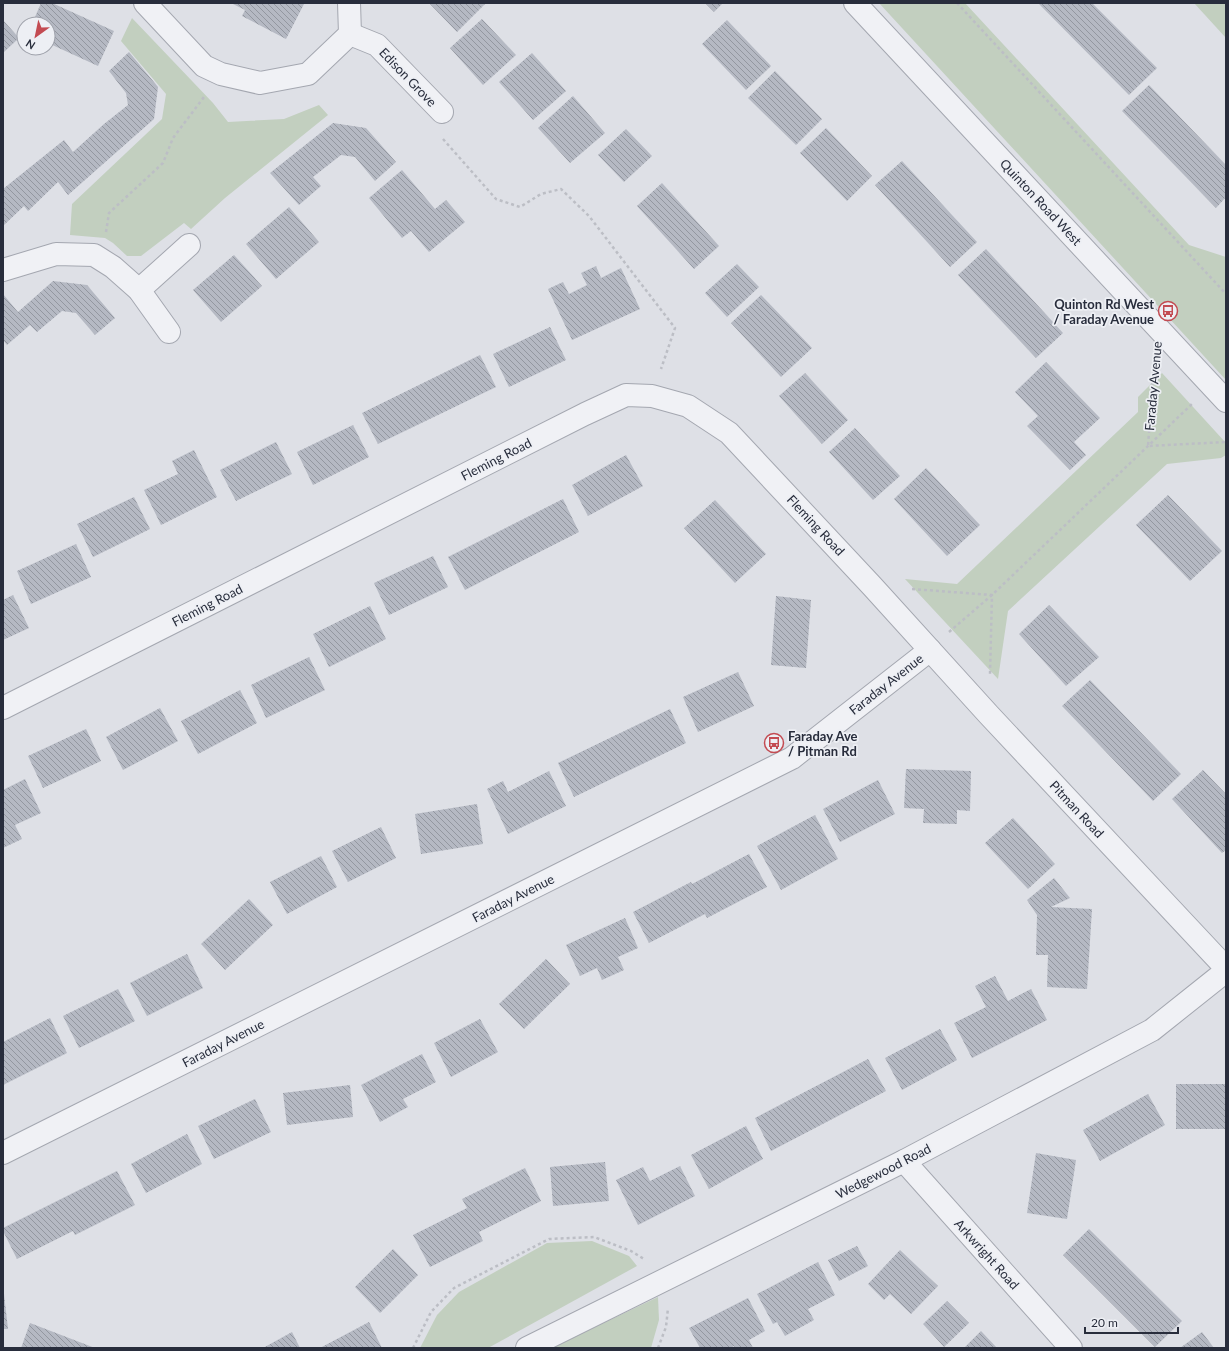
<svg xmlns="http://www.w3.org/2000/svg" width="1229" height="1351" font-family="Lato,sans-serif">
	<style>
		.green { fill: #c2cfbf }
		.building { fill: url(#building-back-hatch) }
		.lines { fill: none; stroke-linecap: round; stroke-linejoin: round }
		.minor-casing { stroke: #a4a7b0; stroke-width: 24 }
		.path { stroke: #bcbec5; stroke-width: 2.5; stroke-dasharray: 3 3; stroke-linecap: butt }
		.minor { stroke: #f0f1f5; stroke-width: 22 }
		.labels { text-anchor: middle; stroke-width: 3.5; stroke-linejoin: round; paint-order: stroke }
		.street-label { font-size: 13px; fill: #282d3c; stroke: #edeff4 }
		.poi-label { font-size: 13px; font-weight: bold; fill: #282d3c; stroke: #edeff4; text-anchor: end }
	</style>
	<defs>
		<pattern id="building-back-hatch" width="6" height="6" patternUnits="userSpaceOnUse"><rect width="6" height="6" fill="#b5b9c3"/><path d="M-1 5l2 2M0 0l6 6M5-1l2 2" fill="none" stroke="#9397a0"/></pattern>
	</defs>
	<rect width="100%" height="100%" fill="#dee0e6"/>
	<g class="green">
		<path d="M 879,3 L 965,3 L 1189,245 L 1226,257 L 1226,380 Z"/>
		<path d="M 1194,3 L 1226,3 L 1226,38 Z"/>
		<path d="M 132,18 L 213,103 L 228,122 L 284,119 L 319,105 L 328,115 L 225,198 L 191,229 L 184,223 L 141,256 L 127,256 L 113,243 L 105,238 L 70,235 L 72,204 L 162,119 L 166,94 L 121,41 Z"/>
		<path d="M 1162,373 L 1226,443 L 1226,455 L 1221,458 L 1167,464 L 1008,611 L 998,679 L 905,579 L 957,584 L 1138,412 L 1138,397 Z"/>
		<path d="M 592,1241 L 629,1256 L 637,1266 L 488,1348 L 420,1348 L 437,1315 L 459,1292 L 547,1243 Z"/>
		<path d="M 658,1297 L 659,1320 L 651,1348 L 551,1348 Z"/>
	</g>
	<g class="building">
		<path d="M 41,3 L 52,3 L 114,31 L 98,66 L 48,43 L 48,24 L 32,24 Z"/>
		<path d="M 231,3 L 303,3 L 304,4 L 286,39 L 242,16 L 245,10 Z"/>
		<path d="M 429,3 L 486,3 L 457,32 Z"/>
		<path d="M 705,3 L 723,3 L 714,12 Z"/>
		<path d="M 1038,3 L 1092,3 L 1157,68 L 1129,95 Z"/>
		<path d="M 482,19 L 516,55 L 483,85 L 450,48 Z"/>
		<path d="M 3,20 L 19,38 L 3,53 Z"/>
		<path d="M 727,20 L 771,66 L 746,90 L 702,44 Z"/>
		<path d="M 129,52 L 158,87 L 154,119 L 68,195 L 58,182 L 28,211 L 24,206 L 3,226 L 3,189 L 64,140 L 73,152 L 104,124 L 128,105 L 126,93 L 109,71 Z"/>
		<path d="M 532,53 L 566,91 L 533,120 L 499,82 Z"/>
		<path d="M 775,71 L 822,119 L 796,145 L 748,98 Z"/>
		<path d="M 1149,85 L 1226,165 L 1226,197 L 1216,208 L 1122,111 Z"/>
		<path d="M 573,96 L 605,133 L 570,163 L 538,128 Z"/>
		<path d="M 333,123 L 366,128 L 396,162 L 375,181 L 355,157 L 341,155 L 313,177 L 321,186 L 299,205 L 270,173 Z"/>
		<path d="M 826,128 L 872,176 L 847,201 L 800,153 Z"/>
		<path d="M 626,129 L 652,156 L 624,182 L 598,155 Z"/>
		<path d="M 902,161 L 977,242 L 950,267 L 875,185 Z"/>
		<path d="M 402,170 L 435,209 L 446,200 L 465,222 L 429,252 L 411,231 L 402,238 L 369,198 Z"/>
		<path d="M 662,183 L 719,246 L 694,269 L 637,206 Z"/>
		<path d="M 289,207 L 319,242 L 276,279 L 246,244 Z"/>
		<path d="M 986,249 L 1063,333 L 1036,358 L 958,275 Z"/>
		<path d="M 234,255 L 262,286 L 221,322 L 193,290 Z"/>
		<path d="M 737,264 L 759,287 L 727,317 L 705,293 Z"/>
		<path d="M 596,266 L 601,278 L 621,268 L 640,309 L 572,340 L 548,289 L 563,282 L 569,294 L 587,285 L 581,273 Z"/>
		<path d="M 53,281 L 87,285 L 115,318 L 95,335 L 76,313 L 62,311 L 37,332 L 30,325 L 7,345 L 3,340 L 3,294 L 18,312 Z"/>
		<path d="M 761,295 L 812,348 L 781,377 L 731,323 Z"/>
		<path d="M 550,327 L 566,360 L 509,387 L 493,354 Z"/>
		<path d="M 480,355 L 496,387 L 378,444 L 362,413 Z"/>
		<path d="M 1046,362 L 1100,418 L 1074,442 L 1086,455 L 1070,470 L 1027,426 L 1038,416 L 1015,392 Z"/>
		<path d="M 805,373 L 848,420 L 822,444 L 779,396 Z"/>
		<path d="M 353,425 L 369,457 L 313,485 L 297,452 Z"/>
		<path d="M 855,428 L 900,476 L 873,500 L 829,452 Z"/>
		<path d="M 276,442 L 292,474 L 236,501 L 220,470 Z"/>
		<path d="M 194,450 L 217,497 L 161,525 L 144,490 L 178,474 L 172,461 Z"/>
		<path d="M 626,455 L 643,486 L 588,516 L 572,485 Z"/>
		<path d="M 926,468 L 980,525 L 947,556 L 894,499 Z"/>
		<path d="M 1168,495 L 1222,551 L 1190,581 L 1136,525 Z"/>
		<path d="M 134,497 L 150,529 L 93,557 L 77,524 Z"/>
		<path d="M 563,499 L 579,532 L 465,590 L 448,557 Z"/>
		<path d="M 715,500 L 766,554 L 735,583 L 684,528 Z"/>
		<path d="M 76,544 L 91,577 L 31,604 L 17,571 Z"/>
		<path d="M 433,556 L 448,587 L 389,615 L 374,583 Z"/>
		<path d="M 13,595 L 29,628 L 3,640 L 3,600 Z"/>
		<path d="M 776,596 L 811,600 L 806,668 L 771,665 Z"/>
		<path d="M 1049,605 L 1099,657 L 1066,686 L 1019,634 Z"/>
		<path d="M 370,606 L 386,639 L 329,667 L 313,634 Z"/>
		<path d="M 309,657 L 325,690 L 266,718 L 251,685 Z"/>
		<path d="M 738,672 L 754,706 L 698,732 L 683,697 Z"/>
		<path d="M 1090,680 L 1181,774 L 1153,801 L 1062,706 Z"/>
		<path d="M 240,690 L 257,723 L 198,754 L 181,721 Z"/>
		<path d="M 160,708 L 178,741 L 123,770 L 106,737 Z"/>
		<path d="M 670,709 L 686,743 L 574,797 L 558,763 Z"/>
		<path d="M 86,729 L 101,761 L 43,788 L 28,756 Z"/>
		<path d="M 906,769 L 971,771 L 970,811 L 957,810 L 957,824 L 923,823 L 924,809 L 904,808 Z"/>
		<path d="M 1203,770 L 1226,794 L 1226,850 L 1222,853 L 1172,799 Z"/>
		<path d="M 549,771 L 566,806 L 508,834 L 487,789 L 503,781 L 508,792 Z"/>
		<path d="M 25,779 L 41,813 L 15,825 L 22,839 L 3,848 L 3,790 Z"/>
		<path d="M 878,780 L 895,814 L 840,842 L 823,809 Z"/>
		<path d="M 477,804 L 483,844 L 421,854 L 415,814 Z"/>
		<path d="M 815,815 L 838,859 L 781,890 L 757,846 Z"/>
		<path d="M 1013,818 L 1055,864 L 1028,889 L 985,843 Z"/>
		<path d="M 381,827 L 396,858 L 348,882 L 332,851 Z"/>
		<path d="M 749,854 L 767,887 L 707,918 L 705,914 L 649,943 L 633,912 L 691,882 L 692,884 Z"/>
		<path d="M 321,856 L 337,887 L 287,914 L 270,882 Z"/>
		<path d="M 1054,878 L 1070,898 L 1051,907 L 1092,909 L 1087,989 L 1047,987 L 1048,955 L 1036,955 L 1037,915 L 1027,900 Z"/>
		<path d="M 249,899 L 273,925 L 225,970 L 201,944 Z"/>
		<path d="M 625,918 L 638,948 L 618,957 L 624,970 L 602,980 L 597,968 L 580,976 L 566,945 Z"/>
		<path d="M 187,954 L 203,988 L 147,1016 L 130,983 Z"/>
		<path d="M 546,959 L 570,984 L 524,1029 L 499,1004 Z"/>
		<path d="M 995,976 L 1008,1001 L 1031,989 L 1047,1020 L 972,1058 L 954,1023 L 986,1007 L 975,986 Z"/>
		<path d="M 118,989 L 135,1021 L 79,1048 L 63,1016 Z"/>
		<path d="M 50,1018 L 67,1053 L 3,1085 L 3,1042 Z"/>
		<path d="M 480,1019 L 498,1052 L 451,1077 L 434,1043 Z"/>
		<path d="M 940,1029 L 957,1060 L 902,1090 L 885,1058 Z"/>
		<path d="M 422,1054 L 436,1082 L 403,1099 L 408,1107 L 380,1122 L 361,1085 Z"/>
		<path d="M 868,1059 L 886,1091 L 771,1151 L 755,1118 Z"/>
		<rect x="1176" y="1084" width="50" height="45"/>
		<path d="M 350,1085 L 353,1117 L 287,1125 L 283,1093 Z"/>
		<path d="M 1148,1094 L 1165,1125 L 1100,1161 L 1083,1130 Z"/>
		<path d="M 255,1099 L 271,1132 L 214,1159 L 198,1126 Z"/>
		<path d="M 746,1126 L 763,1159 L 709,1189 L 691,1155 Z"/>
		<path d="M 187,1134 L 202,1164 L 146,1193 L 131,1164 Z"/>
		<path d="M 1036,1153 L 1076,1160 L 1067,1219 L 1027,1213 Z"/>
		<path d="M 605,1162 L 609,1201 L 553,1206 L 550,1167 Z"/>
		<path d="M 680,1166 L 695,1196 L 638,1225 L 616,1180 L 643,1167 L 650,1181 Z"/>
		<path d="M 525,1168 L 541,1201 L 479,1232 L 483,1241 L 430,1267 L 413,1235 L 467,1208 L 462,1199 Z"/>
		<path d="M 117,1171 L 135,1205 L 75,1235 L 73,1231 L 17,1259 L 3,1231 L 3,1228 Z"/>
		<path d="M 1089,1229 L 1182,1321 L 1155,1347 L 1063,1255 Z"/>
		<path d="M 857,1246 L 868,1266 L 839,1281 L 828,1260 Z"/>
		<path d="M 393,1249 L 418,1275 L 380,1313 L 355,1287 Z"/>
		<path d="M 900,1250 L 938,1286 L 911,1314 L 890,1294 L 884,1300 L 868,1284 Z"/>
		<path d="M 818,1262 L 835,1295 L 808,1309 L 814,1320 L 785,1336 L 777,1322 L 773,1324 L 757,1294 Z"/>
		<path d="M 3,1294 L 4,1294 L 8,1329 L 3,1329 Z"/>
		<path d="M 748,1298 L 765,1331 L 749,1340 L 753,1348 L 735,1348 L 734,1346 L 731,1348 L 700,1348 L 689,1328 Z"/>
		<path d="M 947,1301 L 969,1323 L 944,1347 L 923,1324 Z"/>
		<path d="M 369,1322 L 382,1348 L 320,1348 Z"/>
		<path d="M 30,1323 L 95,1348 L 21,1348 Z"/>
		<path d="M 981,1331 L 997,1348 L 964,1348 Z"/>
		<path d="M 292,1332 L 300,1348 L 263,1348 Z"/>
		<path d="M 1202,1332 L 1214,1348 L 1180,1348 Z"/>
	</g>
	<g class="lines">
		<defs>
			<g id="minor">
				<path d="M 145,3 L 204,66 L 221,74 L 260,83 L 308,74 L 350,34 L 349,3"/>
				<path d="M 855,3 L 1226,401"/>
				<path d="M 350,34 L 377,45 L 442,112"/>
				<path d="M 3,270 L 56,254 L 94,255 L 113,267 L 139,290 L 169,332"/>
				<path d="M 139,290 L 189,245"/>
				<path d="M 3,708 L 585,414 L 626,395 L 652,396 L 688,406 L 729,433 L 872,586 L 989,715 L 1226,968"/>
				<path d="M 3,1153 L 792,758 L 930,650"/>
				<path d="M 904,1161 L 1071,1348"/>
				<path d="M 527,1348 L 904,1161 L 1152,1030 L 1226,971"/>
			</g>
		</defs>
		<use href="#minor" class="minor-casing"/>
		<g class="path">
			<path d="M 957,3 L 1226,294"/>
			<path d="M 443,139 L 496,199 L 520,207 L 541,194 L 561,189 L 589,216 L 675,328 L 661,369"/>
			<path d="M 106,232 L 109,213 L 163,163 L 173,138 L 204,97"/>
			<path d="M 1154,364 L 1148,446 L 1226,442"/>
			<path d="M 912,589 L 992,595 L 990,674"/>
			<path d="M 949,632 L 992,595 L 1192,404"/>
			<path d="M 413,1348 L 431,1312 L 454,1288 L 549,1239 L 594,1237 L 631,1251 L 644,1259"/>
			<path d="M 658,1348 L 666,1327 L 668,1308"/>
		</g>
		<use href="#minor" class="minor"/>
	</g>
	<defs>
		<symbol id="bus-ring" viewBox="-11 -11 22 22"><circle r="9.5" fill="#edeff4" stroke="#c34b52" stroke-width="1.5"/><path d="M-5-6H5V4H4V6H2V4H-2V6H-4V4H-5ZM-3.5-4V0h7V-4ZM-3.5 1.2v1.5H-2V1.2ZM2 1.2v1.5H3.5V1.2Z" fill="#c34b52"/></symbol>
	</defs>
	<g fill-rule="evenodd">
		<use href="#bus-ring" x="1157" y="300" width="22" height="22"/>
		<use href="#bus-ring" x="763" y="732" width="22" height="22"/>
	</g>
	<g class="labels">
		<g class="street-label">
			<text transform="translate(408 77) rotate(46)" y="5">Edison Grove</text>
			<text transform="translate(1041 202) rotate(47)" y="5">Quinton Road West</text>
			<text transform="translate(1153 386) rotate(-85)" y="5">Faraday Avenue</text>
			<text transform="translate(496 459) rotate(-27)" y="5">Fleming Road</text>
			<text transform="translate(816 525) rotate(47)" y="5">Fleming Road</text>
			<text transform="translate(207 605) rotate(-27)" y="5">Fleming Road</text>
			<text transform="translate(886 684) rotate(-38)" y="5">Faraday Avenue</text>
			<text transform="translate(1077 809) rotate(47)" y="5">Pitman Road</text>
			<text transform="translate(513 898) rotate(-27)" y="5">Faraday Avenue</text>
			<text transform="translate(223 1043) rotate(-27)" y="5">Faraday Avenue</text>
			<text transform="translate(883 1171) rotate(-27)" y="5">Wedgewood Road</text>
			<text transform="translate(987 1254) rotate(48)" y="5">Arkwright Road</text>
		</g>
		<g class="poi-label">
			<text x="1154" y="309">Quinton Rd West<tspan x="1154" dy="15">/ Faraday Avenue</tspan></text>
			<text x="788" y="741" text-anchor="start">Faraday Ave<tspan x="788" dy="15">/ Pitman Rd</tspan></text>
		</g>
	</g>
	<rect width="1229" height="1351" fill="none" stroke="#282d3c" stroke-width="8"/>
	<g transform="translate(36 36) rotate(213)"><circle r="19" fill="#edeff4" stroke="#9ea1aa"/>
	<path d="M0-3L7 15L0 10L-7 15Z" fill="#c34b52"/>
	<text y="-6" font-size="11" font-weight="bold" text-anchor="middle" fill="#282d3c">N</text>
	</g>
	<path d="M1085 1327v6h93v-6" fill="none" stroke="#282d3c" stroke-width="2"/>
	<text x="1091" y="1327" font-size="12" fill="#282d3c" stroke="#edeff4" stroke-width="3" paint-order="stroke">20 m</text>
</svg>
